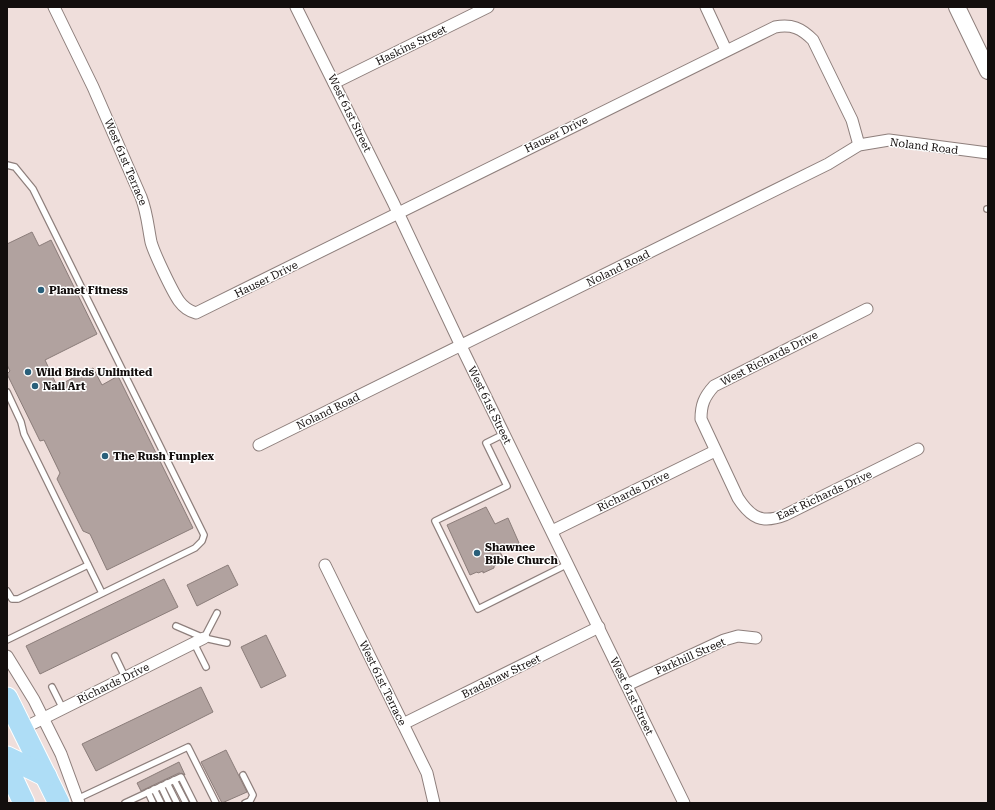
<svg xmlns="http://www.w3.org/2000/svg" width="995" height="810" font-family="'Roboto Serif',serif">
	<style>
		.lines { fill: none; stroke-linecap: round; stroke-linejoin: round }
		.stream { stroke: #86afc5; stroke-width: 3 }
		.building { fill: #b1a29f; stroke: #8b7d7a }
		.lane-casing { stroke: #8e7f7c; stroke-width: 8 }
		.street-casing { stroke: #8e7f7c; stroke-width: 13 }
		.secondary-casing { stroke: #8e7f7c; stroke-width: 18 }
		.highway-casing { stroke: #fff; stroke-width: 23 }
		.lane { stroke: #fff; stroke-width: 5.5 }
		.street { stroke: #fff; stroke-width: 11 }
		.secondary { stroke: #fff; stroke-width: 16 }
		.highway { stroke: #aeddf6; stroke-width: 21 }
		.poi-dot { fill: #295f7a; stroke: #fff; stroke-width: 1.5 }
		.labels { text-anchor: middle; stroke-width: 3; stroke-linejoin: round; paint-order: stroke }
		.street-label { font-size: 11px; fill: #130e0d; stroke: #fff }
		.poi-label { font-size: 11px; font-weight: bold; fill: #130e0d; stroke: #fff; text-anchor: start }
	</style>
	<rect width="100%" height="100%" fill="#efdedb"/>
	<g class="lines">
		<path class="stream" d="M 988,7 L 988,8"/>
	</g>
	<g class="building">
		<path d="M 32,232 L 39,246 L 51,240 L 97,334 L 45,360 L 57,386 L 93,368 L 102,385 L 118,376 L 193,528 L 107,570 L 90,534 L 83,531 L 57,479 L 60,473 L 44,440 L 40,441 L 7,374 L 10,371 L 7,365 L 7,244 Z"/>
		<path d="M 486,507 L 495,524 L 508,518 L 519,543 L 500,552 L 504,559 L 498,562 L 498,564 L 494,566 L 494,568 L 483,573 L 483,571 L 478,573 L 477,572 L 470,575 L 447,525 Z"/>
		<path d="M 228,565 L 238,585 L 197,606 L 187,585 Z"/>
		<path d="M 164,579 L 178,607 L 40,674 L 26,646 Z"/>
		<path d="M 266,635 L 286,676 L 261,688 L 241,647 Z"/>
		<path d="M 201,687 L 213,712 L 96,771 L 82,744 Z"/>
		<path d="M 226,750 L 247,792 L 222,803 L 201,762 Z"/>
		<path d="M 179,762 L 185,775 L 179,773 L 141,791 L 137,783 Z"/>
	</g>
	<g class="lines">
		<defs>
			<g id="lane">
				<path d="M 7,165 L 15,167 L 33,189 L 204,535 L 202,541 L 195,548 L 7,640"/>
				<path d="M 987,209 L 988,209"/>
				<path d="M 7,392 L 21,422 L 24,434 L 102,593"/>
				<path d="M 504,434 L 486,443 L 507,486 L 435,521 L 478,609 L 568,564"/>
				<path d="M 7,591 L 12,599 L 18,599 L 88,565"/>
				<path d="M 176,626 L 204,638 L 227,643"/>
				<path d="M 204,638 L 217,613"/>
				<path d="M 194,643 L 206,667"/>
				<path d="M 115,656 L 125,677"/>
				<path d="M 52,687 L 63,709"/>
				<path d="M 243,775 L 253,795 L 250,801 L 245,803"/>
				<path d="M 174,780 L 186,803"/>
				<path d="M 167,783 L 177,803"/>
				<path d="M 161,786 L 169,803"/>
				<path d="M 154,789 L 161,803"/>
				<path d="M 148,792 L 153,803"/>
				<path d="M 77,799 L 188,747 L 216,803"/>
				<path d="M 125,803 L 181,777 L 194,803"/>
			</g>
			<g id="street">
				<path d="M 54,7 L 93,87 L 141,197 C 147,212 148,227 151,242 C 154,253 172,291 179,301 C 184,308 189,311 196,313 L 775,27 C 792,24 801,28 813,40 L 852,120 L 859,145"/>
				<path d="M 296,7 L 393,202 L 461,346 L 684,803"/>
				<path d="M 706,7 L 726,50"/>
				<path d="M 334,83 L 488,7"/>
				<path d="M 867,309 L 714,386 C 704,397 701,405 701,419 L 738,498 C 751,518 762,524 785,515 L 918,449"/>
				<path d="M 259,445 L 828,164 L 859,145 L 889,140 L 988,153"/>
				<path d="M 552,531 L 715,451"/>
				<path d="M 325,565 L 427,773 L 434,803"/>
				<path d="M 7,656 L 34,700 L 61,754 L 79,803"/>
				<path d="M 627,685 L 724,640 L 738,636 L 756,638"/>
				<path d="M 403,724 L 599,627"/>
				<path d="M 22,729 L 204,638"/>
			</g>
			<path id="secondary" d="M 957,7 L 988,71"/>
			<g id="highway">
				<path d="M 7,698 L 59,803"/>
				<path d="M 7,757 L 46,776"/>
				<path d="M 7,767 L 24,803"/>
			</g>
		</defs>
		<use href="#lane" class="lane-casing"/>
		<use href="#street" class="street-casing"/>
		<use href="#secondary" class="secondary-casing"/>
		<use href="#highway" class="highway-casing"/>
		<use href="#lane" class="lane"/>
		<use href="#street" class="street"/>
		<use href="#secondary" class="secondary"/>
		<use href="#highway" class="highway"/>
	</g>
	<g class="poi-dot">
		<circle cx="41" cy="290" r="4"/>
		<circle cx="28" cy="372" r="4"/>
		<circle cx="35" cy="386" r="4"/>
		<circle cx="105" cy="456" r="4"/>
		<circle cx="477" cy="553" r="4"/>
	</g>
	<g class="labels">
		<g class="street-label">
			<text transform="translate(411 45) rotate(-26)" y="4">Haskins Street</text>
			<text transform="translate(350 113) rotate(64)" y="4">West 61st Street</text>
			<text transform="translate(556 134) rotate(-26)" y="4">Hauser Drive</text>
			<text transform="translate(924 146) rotate(7)" y="4">Noland Road</text>
			<text transform="translate(126 162) rotate(67)" y="4">West 61st Terrace</text>
			<text transform="translate(618 268) rotate(-26)" y="4">Noland Road</text>
			<text transform="translate(266 279) rotate(-26)" y="4">Hauser Drive</text>
			<text transform="translate(769 358) rotate(-27)" y="4">West Richards Drive</text>
			<text transform="translate(490 405) rotate(64)" y="4">West 61st Street</text>
			<text transform="translate(328 411) rotate(-26)" y="4">Noland Road</text>
			<text transform="translate(633 491) rotate(-26)" y="4">Richards Drive</text>
			<text transform="translate(824 495) rotate(-25)" y="4">East Richards Drive</text>
			<text transform="translate(690 656) rotate(-24)" y="4">Parkhill Street</text>
			<text transform="translate(501 676) rotate(-26)" y="4">Bradshaw Street</text>
			<text transform="translate(113 683) rotate(-26)" y="4">Richards Drive</text>
			<text transform="translate(383 683) rotate(64)" y="4">West 61st Terrace</text>
			<text transform="translate(632 696) rotate(64)" y="4">West 61st Street</text>
		</g>
		<g class="poi-label">
			<text x="49" y="294">Planet Fitness</text>
			<text x="36" y="376">Wild Birds Unlimited</text>
			<text x="43" y="390">Nail Art</text>
			<text x="113" y="460">The Rush Funplex</text>
			<text x="485" y="551">Shawnee<tspan x="485" dy="13">Bible Church</tspan></text>
		</g>
	</g>
	<rect width="995" height="810" fill="none" stroke="#130e0d" stroke-width="16"/>
</svg>
